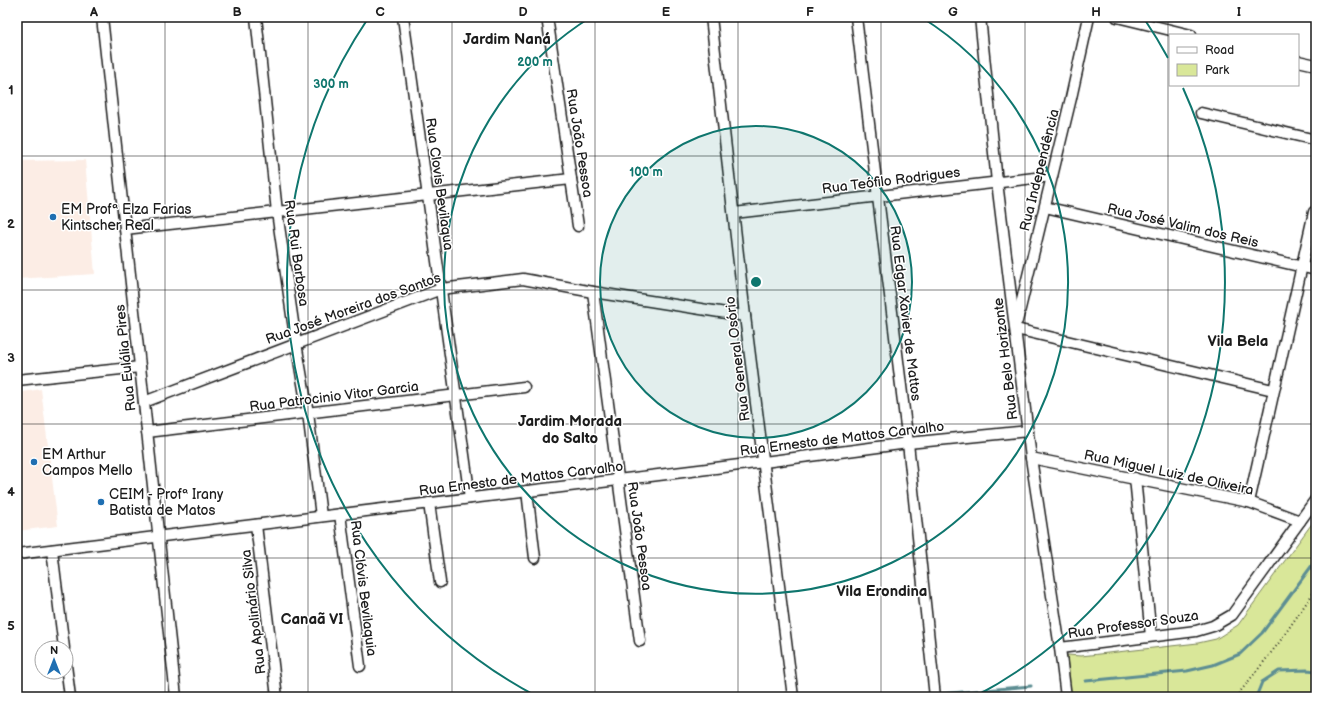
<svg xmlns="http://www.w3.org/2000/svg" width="1333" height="714" font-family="'Balsamiq Sans',sans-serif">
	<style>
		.built { fill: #fcede5 }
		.green { fill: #d9e799; stroke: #7a825a }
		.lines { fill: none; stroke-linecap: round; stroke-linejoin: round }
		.stream { stroke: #5d8e93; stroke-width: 3 }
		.street-casing { stroke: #1c1c1c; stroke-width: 13 }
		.path { stroke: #1c1c1c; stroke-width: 2; stroke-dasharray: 1 3; stroke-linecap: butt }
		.street { stroke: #fff; stroke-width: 10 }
		.grid { fill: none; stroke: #1c1c1c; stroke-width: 1; stroke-opacity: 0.55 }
		.ring { fill: none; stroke: #0f766e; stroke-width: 2 }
		.poi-dot { fill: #1f6fb2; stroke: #fff; stroke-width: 1.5 }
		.labels { text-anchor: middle; stroke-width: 3; stroke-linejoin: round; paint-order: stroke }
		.street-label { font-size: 14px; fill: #1c1c1c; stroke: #fff }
		.poi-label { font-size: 14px; fill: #1c1c1c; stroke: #fff; text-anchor: start }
		.neighbourhood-label { font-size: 15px; font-weight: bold; fill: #1c1c1c; stroke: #fff }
		.centre { fill: #0f766e; stroke: #fff; stroke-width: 2 }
		.ring-label { font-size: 12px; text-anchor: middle; font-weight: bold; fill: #0f766e; stroke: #fff; stroke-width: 3; stroke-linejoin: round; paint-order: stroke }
		.neatline { fill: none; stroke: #1c1c1c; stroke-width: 1.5 }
		.grid-label { font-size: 13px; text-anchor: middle; font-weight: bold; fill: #1c1c1c }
	</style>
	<rect width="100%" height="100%" fill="#fff"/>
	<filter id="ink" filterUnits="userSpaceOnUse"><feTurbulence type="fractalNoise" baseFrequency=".025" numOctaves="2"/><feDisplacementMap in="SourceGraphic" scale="8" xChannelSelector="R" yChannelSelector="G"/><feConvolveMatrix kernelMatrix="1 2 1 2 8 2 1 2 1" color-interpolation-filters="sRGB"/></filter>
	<g filter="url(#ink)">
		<g class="built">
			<path d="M 85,160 L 95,274 L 17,279 L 17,161 Z"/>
			<path d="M 41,389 L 58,526 L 17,531 L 17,393 Z"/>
		</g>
		<path class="green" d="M 1316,518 L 1316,697 L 1070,697 L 1067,655 L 1081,656 L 1198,643 L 1216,639 L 1238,625 Z"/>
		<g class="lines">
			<g class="stream">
				<path d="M 1086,681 L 1187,671 L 1213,665 L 1240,654 L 1262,633 L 1316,560"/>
				<path d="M 905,697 L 1031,686"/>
				<path d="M 1256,697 L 1262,682 L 1279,671 L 1307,670 L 1316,671"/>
			</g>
			<defs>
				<g id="street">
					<path d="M 102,17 L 176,697"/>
					<path d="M 256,17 L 277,212 L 296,343 L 308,413 L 321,516"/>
					<path d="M 403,17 L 470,498"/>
					<path d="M 547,17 L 578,226"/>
					<path d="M 711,17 L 745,316 L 793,697"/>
					<path d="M 856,17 L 908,443 L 935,697"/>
					<path d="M 980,17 L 997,182 L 1031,458 L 1060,648 L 1066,697"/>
					<path d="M 1117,17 L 1191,35"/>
					<path d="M 1298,61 L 1316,65"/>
					<path d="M 1201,113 L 1316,140"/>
					<path d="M 1045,207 L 1316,270"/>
					<path d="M 734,213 L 1052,176"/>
					<path d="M 125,229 L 571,179"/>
					<path d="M 593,292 L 640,641"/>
					<path d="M 1017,321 L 1071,98 L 1089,17"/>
					<path d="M 1016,329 L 1273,390"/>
					<path d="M 17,380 L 140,367"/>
					<path d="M 144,402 L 441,289 L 523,279 L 593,292 L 745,316"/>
					<path d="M 147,432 L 524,387"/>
					<path d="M 1031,458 L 1249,502 L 1300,521"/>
					<path d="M 1135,478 L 1151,636"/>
					<path d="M 527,491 L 535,558"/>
					<path d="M 1249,502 L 1314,212"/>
					<path d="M 429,503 L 440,582"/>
					<path d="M 340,514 L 360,666"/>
					<path d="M 256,525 L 277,697"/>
					<path d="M 52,550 L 64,648"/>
					<path d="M 17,554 L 764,462 L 908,443 L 1028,431"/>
					<path d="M 1060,648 L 1196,631 L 1213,626 L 1232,615 L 1316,499"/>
					<path d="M 66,665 L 70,697"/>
				</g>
			</defs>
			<use href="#street" class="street-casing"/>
			<path class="path" d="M 1236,697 L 1278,644 L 1316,589"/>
			<use href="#street" class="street"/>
		</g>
	</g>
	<path class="grid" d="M 165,17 L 165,697M 308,17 L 308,697M 452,17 L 452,697M 595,17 L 595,697M 738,17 L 738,697M 881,17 L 881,697M 1025,17 L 1025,697M 1168,17 L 1168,697M 17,156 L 1316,156M 17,290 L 1316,290M 17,424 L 1316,424M 17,558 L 1316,558"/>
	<circle cx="756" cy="282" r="156" fill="#0f766e" fill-opacity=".12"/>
	<g class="ring">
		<circle cx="756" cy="282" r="156"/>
		<path d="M921 17A312 312 0 1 1 591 17"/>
		<path d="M536 696A469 469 0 0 1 367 20M1145 20A469 469 0 0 1 1168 58M1183 88A469 469 0 0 1 976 696"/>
	</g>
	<g class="poi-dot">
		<circle cx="53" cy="217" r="4"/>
		<circle cx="34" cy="462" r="4"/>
		<circle cx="101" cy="502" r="4"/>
	</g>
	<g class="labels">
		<g class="street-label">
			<text transform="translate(580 143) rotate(81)" y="5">Rua João Pessoa</text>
			<text transform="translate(1039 170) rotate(-76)" y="5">Rua Independência</text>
			<text transform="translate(891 180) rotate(-7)" y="5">Rua Teófilo Rodrigues</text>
			<text transform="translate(440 184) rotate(82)" y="5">Rua Clovis Bevilaqua</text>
			<text transform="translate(1183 225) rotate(13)" y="5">Rua José Valim dos Reis</text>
			<text transform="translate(297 253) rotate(82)" y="5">Rua Rui Barbosa</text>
			<text transform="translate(353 308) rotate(-20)" y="5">Rua José Moreira dos Santos</text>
			<text transform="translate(906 313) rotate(83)" y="5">Rua Edgar Xavier de Mattos</text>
			<text transform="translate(125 358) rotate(-96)" y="5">Rua Eulália Pires</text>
			<text transform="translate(737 359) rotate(-97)" y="5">Rua General Osório</text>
			<text transform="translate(1005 359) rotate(-97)" y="5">Rua Belo Horizonte</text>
			<text transform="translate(334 396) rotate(-7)" y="5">Rua Patrocinio Vitor Garcia</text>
			<text transform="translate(842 438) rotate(-7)" y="5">Rua Ernesto de Mattos Carvalho</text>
			<text transform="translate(1169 472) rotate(12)" y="5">Rua Miguel Luiz de Oliveira</text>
			<text transform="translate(521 478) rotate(-7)" y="5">Rua Ernesto de Mattos Carvalho</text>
			<text transform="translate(640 536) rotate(82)" y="5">Rua João Pessoa</text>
			<text transform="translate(364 588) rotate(83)" y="5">Rua Clóvis Bevilaquia</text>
			<text transform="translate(253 612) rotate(-97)" y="5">Rua Apolinário Silva</text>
			<text transform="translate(1133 624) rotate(-8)" y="5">Rua Professor Souza</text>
		</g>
		<g class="poi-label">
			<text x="61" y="214">EM Profª Elza Farias<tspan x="61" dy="16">Kintscher Real</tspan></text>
			<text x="42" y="459">EM Arthur<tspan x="42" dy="16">Campos Mello</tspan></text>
			<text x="109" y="499">CEIM - Profª Irany<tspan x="109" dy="16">Batista de Matos</tspan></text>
		</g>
		<g class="neighbourhood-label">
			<text x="507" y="44">Jardim Naná</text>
			<text x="1238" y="346">Vila Bela</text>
			<text x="570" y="426">Jardim Morada<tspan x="570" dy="17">do Salto</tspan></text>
			<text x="882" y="596">Vila Erondina</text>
			<text x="312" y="624">Canaã VI</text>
		</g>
	</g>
	<circle cx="756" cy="282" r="6" class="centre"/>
	<g class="ring-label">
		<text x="535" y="66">200 m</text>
		<text x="331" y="88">300 m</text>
		<text x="646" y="176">100 m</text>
	</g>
	<rect width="1333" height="714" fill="none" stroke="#fff" stroke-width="44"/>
	<rect x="1169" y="34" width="130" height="52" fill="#ffffff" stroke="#a4a4a4"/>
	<rect x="1177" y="47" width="20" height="6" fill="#ffffff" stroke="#a4a4a4"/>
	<text x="1205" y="54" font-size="12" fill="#1c1c1c">Road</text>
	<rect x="1177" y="64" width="20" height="12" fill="#d9e799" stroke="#a4a4a4"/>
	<text x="1205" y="74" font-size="12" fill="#1c1c1c">Park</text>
	<g transform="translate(54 660)"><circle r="19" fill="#ffffff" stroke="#a4a4a4"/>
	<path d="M0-3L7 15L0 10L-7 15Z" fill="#1f6fb2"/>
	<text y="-6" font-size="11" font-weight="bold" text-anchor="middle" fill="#1c1c1c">N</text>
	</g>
	<rect x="22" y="22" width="1289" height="670" class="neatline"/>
	<g class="grid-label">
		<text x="94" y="16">A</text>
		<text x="237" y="16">B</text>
		<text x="380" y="16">C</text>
		<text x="523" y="16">D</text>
		<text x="666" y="16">E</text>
		<text x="810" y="16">F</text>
		<text x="953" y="16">G</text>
		<text x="1096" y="16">H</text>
		<text x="1239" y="16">I</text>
		<text x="11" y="94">1</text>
		<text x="11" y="228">2</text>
		<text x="11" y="362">3</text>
		<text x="11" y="496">4</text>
		<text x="11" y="630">5</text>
	</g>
</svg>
